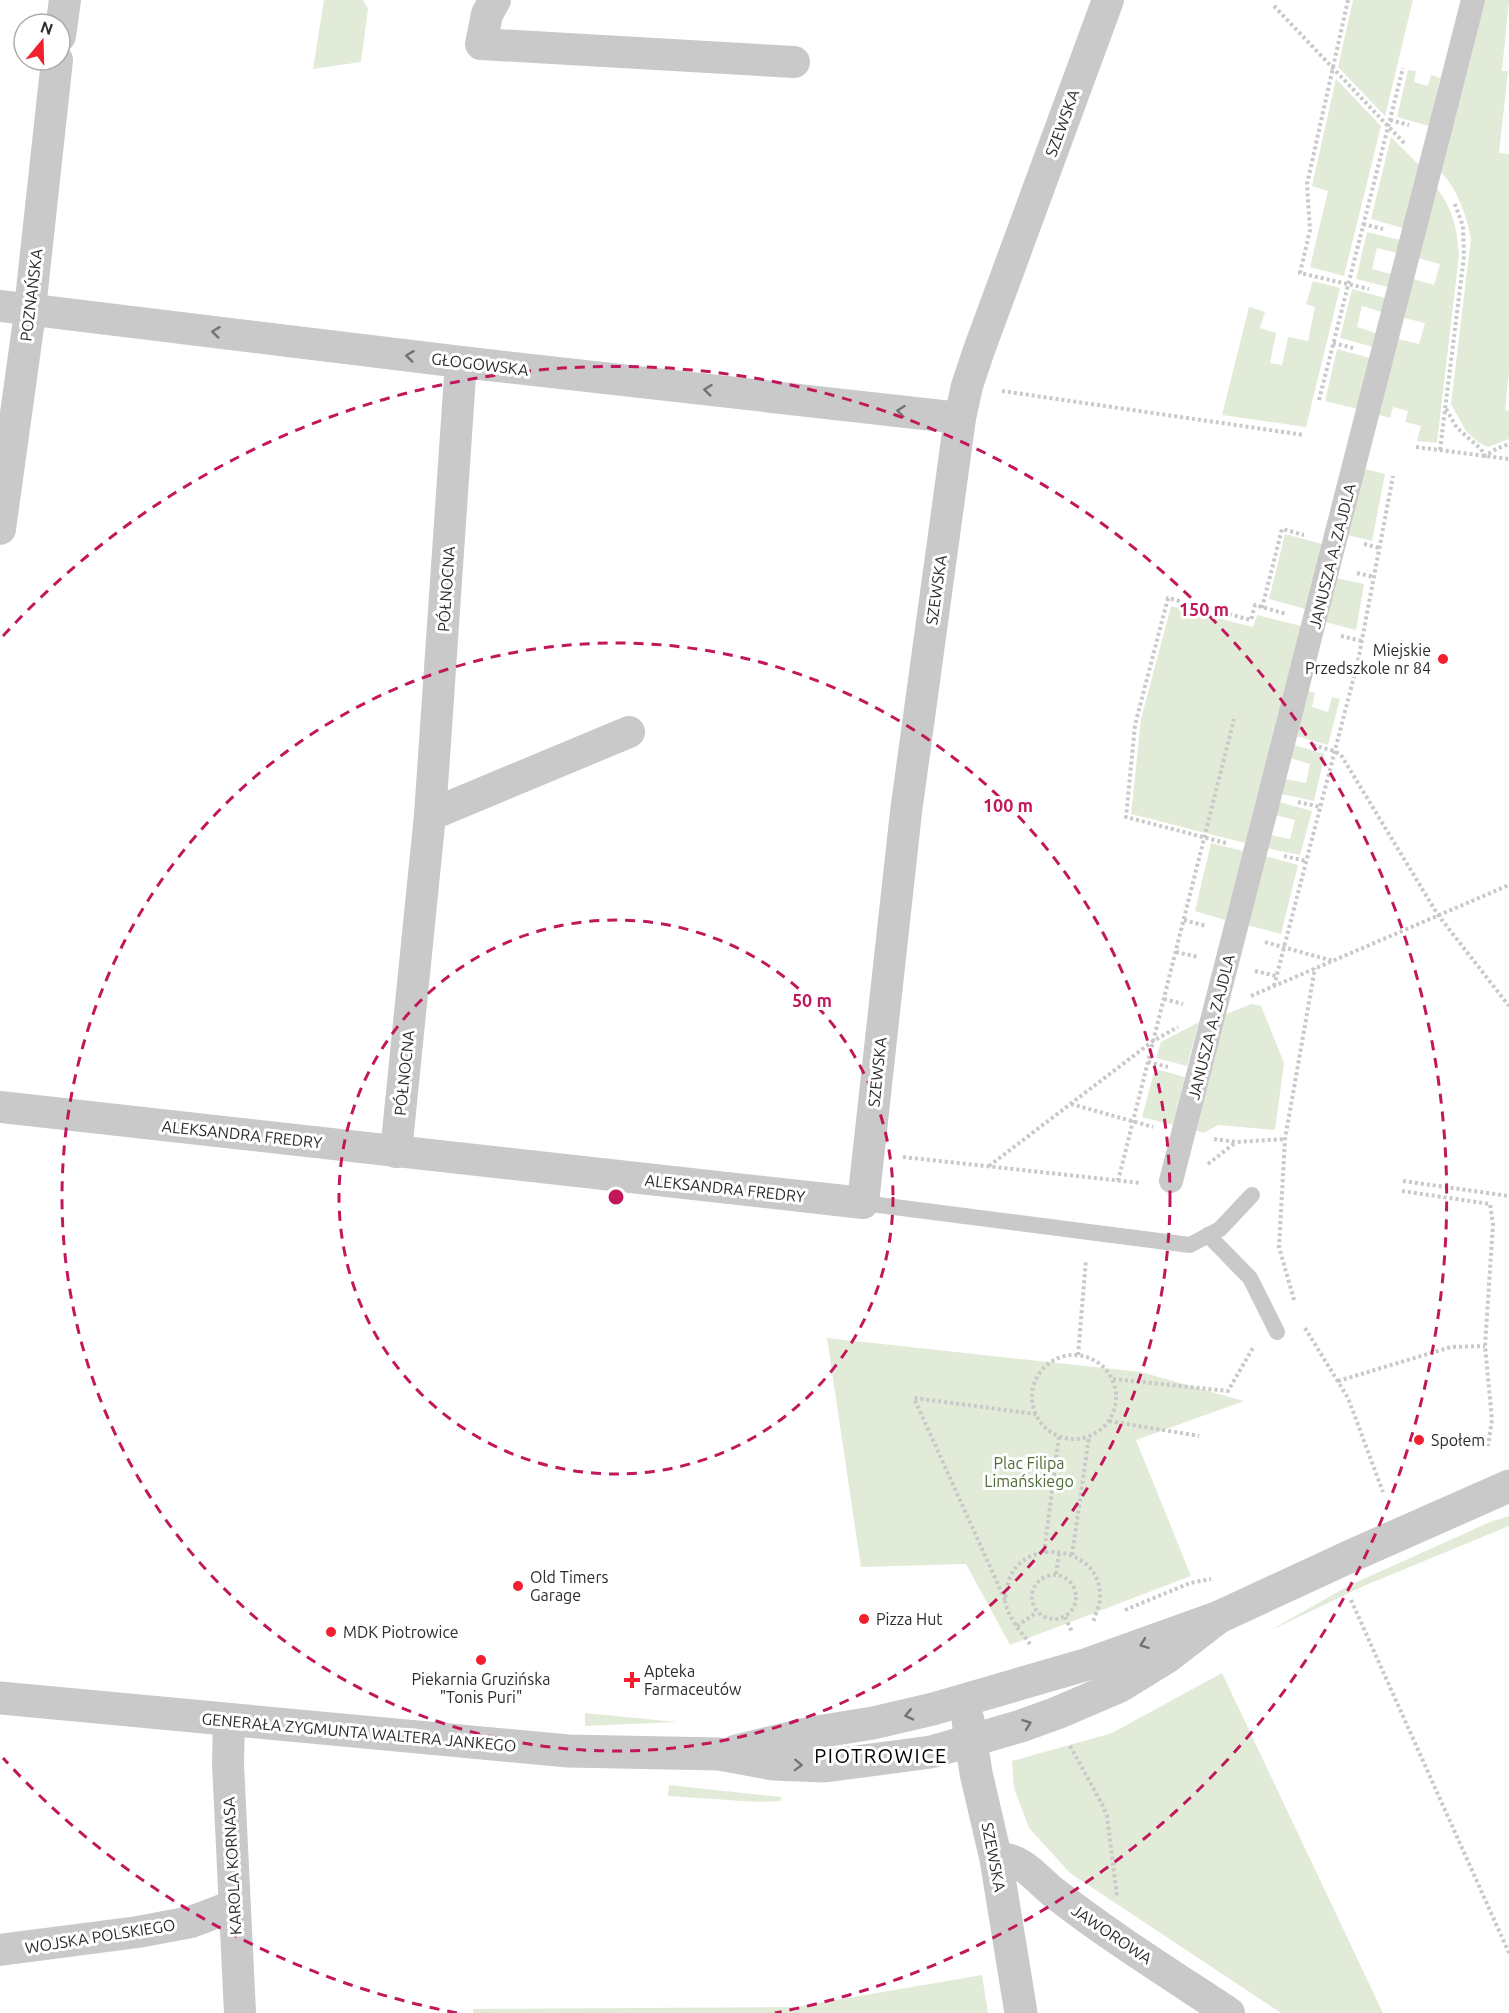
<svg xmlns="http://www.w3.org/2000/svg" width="1509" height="2013" font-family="Ubuntu,sans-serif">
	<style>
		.green { fill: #e2ebd8 }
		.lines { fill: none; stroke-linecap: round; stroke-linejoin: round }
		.path { stroke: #c9c9c9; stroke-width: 4; stroke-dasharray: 3 3; stroke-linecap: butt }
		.service { stroke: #c9c9c9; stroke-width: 16 }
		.pedestrian { stroke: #c9c9c9; stroke-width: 24 }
		.minor { stroke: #c9c9c9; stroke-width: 32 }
		.tertiary { stroke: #c9c9c9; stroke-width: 33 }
		.oneway { stroke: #737373 }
		.ring { fill: none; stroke: #c2185b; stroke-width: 3; stroke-dasharray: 10 8 }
		.poi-dot { fill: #f2202f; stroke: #fff; stroke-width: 2 }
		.labels { text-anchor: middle; stroke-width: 6; stroke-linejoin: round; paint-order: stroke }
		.street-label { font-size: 16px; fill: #2c2c2c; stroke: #fff }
		.poi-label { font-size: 16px; fill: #2c2c2c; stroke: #fff; text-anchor: start }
		.park-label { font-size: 16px; fill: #4f6b37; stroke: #fff }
		.quarter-label { font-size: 20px; letter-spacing: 1.5px; fill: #000; stroke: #fff }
		.centre { fill: #c2185b; stroke: #fff; stroke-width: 3 }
		.ring-label { font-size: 18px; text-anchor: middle; font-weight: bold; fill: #c2185b; stroke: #fff; stroke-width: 6; stroke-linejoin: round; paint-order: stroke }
	</style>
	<rect width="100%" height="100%" fill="#fff"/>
	<g class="green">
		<path d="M 324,0 L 363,0 L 368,9 L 361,62 L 313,69 Z"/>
		<path d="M 1353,0 L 1413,0 L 1385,116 L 1338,67 Z"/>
		<path d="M 1483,0 L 1509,0 L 1502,71 L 1508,71 L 1499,153 L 1509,154 L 1509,372 L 1505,410 L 1509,411 L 1509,439 L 1488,447 L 1478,442 L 1466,431 L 1451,404 L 1471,238 C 1466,214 1457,188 1440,171 Z"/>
		<path d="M 1408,70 L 1416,71 L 1414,82 L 1428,86 L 1431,75 L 1440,78 L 1429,126 L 1397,117 Z"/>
		<path d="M 1336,79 L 1381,126 L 1344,276 L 1310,267 L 1328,191 L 1312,186 Z"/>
		<path d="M 1391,137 L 1419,165 L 1403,228 L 1371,219 Z"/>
		<path d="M 1436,187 C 1453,209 1457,228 1459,255 L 1437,443 L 1417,441 L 1421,426 L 1405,422 L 1408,411 L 1393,407 L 1390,418 L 1379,415 L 1398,339 L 1419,344 L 1425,323 L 1404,318 L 1413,279 L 1434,285 L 1440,264 L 1418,258 Z"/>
		<path d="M 1367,232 L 1400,240 L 1397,253 L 1377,248 L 1372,269 L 1391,274 L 1388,287 L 1356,279 Z"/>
		<path d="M 1313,281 L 1340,288 L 1306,427 L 1222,415 L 1249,307 L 1265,312 L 1260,328 L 1276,333 L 1270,363 L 1282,365 L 1288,337 L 1308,341 L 1315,307 L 1306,304 Z"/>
		<path d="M 1352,289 L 1385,298 L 1382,312 L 1362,306 L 1357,327 L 1376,333 L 1373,347 L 1340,338 Z"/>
		<path d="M 1337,349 L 1370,358 L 1358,409 L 1325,401 Z"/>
		<path d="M 1365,469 L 1385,474 L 1372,541 L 1347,535 Z"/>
		<path d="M 1285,534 L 1322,544 L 1305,609 L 1269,599 Z"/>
		<path d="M 1336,578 L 1364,584 L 1356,630 L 1325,622 Z"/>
		<path d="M 1171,606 L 1253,627 L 1257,615 L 1301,626 L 1245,843 L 1131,814 L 1141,719 Z"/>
		<path d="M 1307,691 L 1315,693 L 1312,707 L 1328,712 L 1332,697 L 1340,699 L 1328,745 L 1296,736 Z"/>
		<path d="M 1294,745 L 1325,754 L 1314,801 L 1281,794 L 1285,779 L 1306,783 L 1310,764 L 1290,758 Z"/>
		<path d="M 1279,802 L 1312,811 L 1300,855 L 1267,848 L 1271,835 L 1290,839 L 1295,820 L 1275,815 Z"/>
		<path d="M 1211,843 L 1243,851 L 1225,920 L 1195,911 Z"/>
		<path d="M 1265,856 L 1298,865 L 1281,934 L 1247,925 Z"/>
		<path d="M 1251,1004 L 1261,1006 L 1284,1063 L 1275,1130 L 1218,1125 L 1204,1133 L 1194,1130 L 1224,1015 Z"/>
		<path d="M 1199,1022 L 1187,1066 L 1156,1058 L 1161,1042 Z"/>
		<path d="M 1155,1069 L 1185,1077 L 1173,1125 L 1142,1117 Z"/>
		<path d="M 827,1338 L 1141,1372 L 1244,1401 L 1136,1440 L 1191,1576 L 1010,1645 L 966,1564 L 861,1567 Z"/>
		<path d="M 1509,1516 L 1509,1526 L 1366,1585 L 1269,1631 L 1348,1586 L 1490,1522 Z"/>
		<path d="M 1222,1673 L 1383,2013 L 1281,2013 L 1070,1873 L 1029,1828 L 1014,1788 L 1012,1761 L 1112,1733 Z"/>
		<path d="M 585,1713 L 677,1722 L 585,1726 Z"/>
		<path d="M 669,1785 L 781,1797 L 781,1801 L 758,1802 L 668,1796 Z"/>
		<path d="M 982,1975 L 988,2013 L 473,2013 L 473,2009 L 795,2007 Z"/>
	</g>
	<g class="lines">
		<g class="path">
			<path d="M 1348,0 L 1307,184 L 1310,230 L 1300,273 L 1369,289"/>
			<path d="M 1274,6 L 1405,144"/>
			<path d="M 1390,120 L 1409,125"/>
			<path d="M 1363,224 L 1383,229"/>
			<path d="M 1333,343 L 1353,348"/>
			<path d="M 1002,391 L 1304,435"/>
			<path d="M 1319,400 L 1403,68"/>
			<path d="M 1446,409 L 1457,428 L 1481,449 L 1485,456 L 1496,449 L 1509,444"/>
			<path d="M 1416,447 L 1509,459"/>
			<path d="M 1440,450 L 1464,256 L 1463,226 L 1454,202"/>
			<path d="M 1364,544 L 1379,548"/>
			<path d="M 1357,573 L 1374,577"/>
			<path d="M 1262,608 L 1282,529 L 1304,535"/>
			<path d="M 1341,636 L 1362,641"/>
			<path d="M 1313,745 L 1334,751 L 1341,755 L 1438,915 L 1509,1006"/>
			<path d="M 1298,802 L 1320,807"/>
			<path d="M 1226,843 L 1126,817 L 1135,725 L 1168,598 L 1251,620 L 1255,605 L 1286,614"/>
			<path d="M 1284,856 L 1306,861"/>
			<path d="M 1184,920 L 1206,926"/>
			<path d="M 1265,942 L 1333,961"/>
			<path d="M 1176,952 L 1198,957"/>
			<path d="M 1255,971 L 1276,976"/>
			<path d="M 1274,986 L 1358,661 L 1393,476"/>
			<path d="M 1251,996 L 1509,885"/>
			<path d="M 1164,999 L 1183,1004"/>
			<path d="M 1148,1062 L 1168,1067"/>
			<path d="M 1071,1104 L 1153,1127"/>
			<path d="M 1214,1139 L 1236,1142 L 1285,1139"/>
			<path d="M 903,1157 L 1141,1183"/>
			<path d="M 1208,1164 L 1236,1142"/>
			<path d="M 989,1166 L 1153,1041 L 1178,1027"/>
			<path d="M 1118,1181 L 1234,719"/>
			<path d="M 1403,1181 L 1509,1196"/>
			<path d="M 1402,1191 L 1490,1204 L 1493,1224 L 1485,1346 L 1492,1420 L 1488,1446"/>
			<path d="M 1294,1300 L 1279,1247 L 1285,1139 L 1315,968"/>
			<path d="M 1305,1328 L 1348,1398 L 1383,1492"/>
			<circle cx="1074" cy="1397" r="42"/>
			<path d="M 1078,1355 L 1086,1260"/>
			<path d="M 1113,1379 L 1228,1391 L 1254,1346"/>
			<path d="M 1338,1381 L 1451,1347 L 1485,1346"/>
			<path d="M 1109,1421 L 1199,1436"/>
			<path d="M 1044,1553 L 1059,1436"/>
			<path d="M 1072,1555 L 1089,1437"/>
			<path d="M 1056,1574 L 1059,1553"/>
			<circle cx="1054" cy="1597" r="22"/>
			<path d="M 1005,1600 L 914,1398 L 1036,1414"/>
			<path d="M 1351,1600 L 1509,1953"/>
			<path d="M 1125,1610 L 1190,1583 L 1211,1579"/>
			<path d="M 1065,1617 L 1072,1632"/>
			<path d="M 1017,1626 L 1037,1612"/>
			<path d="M 1030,1644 C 1021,1632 1007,1616 1005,1601 C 1005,1597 1007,1591 1007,1587 C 1017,1534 1102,1544 1100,1597 C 1100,1605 1095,1615 1093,1623"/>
			<path d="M 1070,1746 L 1102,1804 L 1107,1816 L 1117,1896"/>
		</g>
		<g class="service">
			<path d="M 863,1203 L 1190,1245 L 1220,1229 L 1252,1195"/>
			<path d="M 1208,1235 L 1250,1278 L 1277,1332"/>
		</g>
		<path class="pedestrian" d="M 1171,1181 L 1473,0"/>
		<g class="minor">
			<path d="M 495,0 L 487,14 L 481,44 L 794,62"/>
			<path d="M 60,36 L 65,0"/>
			<path d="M 0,306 L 461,362 L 960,418"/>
			<path d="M 0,529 L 28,327 L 57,60"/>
			<path d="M 430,815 L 629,732"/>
			<path d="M 0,1107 L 863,1203 L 906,812 L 960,418 L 967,386 L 979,350 L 1108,0"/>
			<path d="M 396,1152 L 430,815 L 461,362"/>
			<path d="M 229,1719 L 228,1764 L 240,2013"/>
			<path d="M 996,1859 C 1019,1855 1037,1879 1053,1892 C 1109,1936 1170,1974 1229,2013"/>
			<path d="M 0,1950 L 138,1932 L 191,1922 L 233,1906"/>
		</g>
		<g class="tertiary">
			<path d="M 0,1698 L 568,1751 L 719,1754 L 773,1764 L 825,1766 L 931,1752 L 1021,1726 L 1057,1713 L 1120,1686 L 1167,1657 L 1219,1617"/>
			<path d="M 968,1720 L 976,1773 L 996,1859 L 1021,2013"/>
			<path d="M 736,1751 L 811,1733 L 873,1723 L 933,1709 L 1088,1664 L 1219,1617 L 1353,1555 L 1509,1486"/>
		</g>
	</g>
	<defs><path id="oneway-chevron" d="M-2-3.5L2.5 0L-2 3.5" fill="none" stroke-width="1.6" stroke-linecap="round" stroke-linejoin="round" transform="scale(1.5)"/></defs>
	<g class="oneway">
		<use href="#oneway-chevron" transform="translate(216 332) rotate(-173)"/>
		<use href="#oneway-chevron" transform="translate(410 356) rotate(-173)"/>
		<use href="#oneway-chevron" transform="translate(708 390) rotate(-174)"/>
		<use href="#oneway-chevron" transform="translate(901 411) rotate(-174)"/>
		<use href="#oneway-chevron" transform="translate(1144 1644) rotate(160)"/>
		<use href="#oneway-chevron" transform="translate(909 1715) rotate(167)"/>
		<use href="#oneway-chevron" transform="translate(1027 1724) rotate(-20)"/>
		<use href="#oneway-chevron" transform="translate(798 1765) rotate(2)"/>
	</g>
	<g class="ring">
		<circle cx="616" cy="1197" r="277"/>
		<circle cx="616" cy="1197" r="554"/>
		<path d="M457 2013A831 831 0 0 1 3 1758M3 636A831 831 0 1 1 775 2013"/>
	</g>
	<g class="poi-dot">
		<circle cx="1443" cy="659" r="6"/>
		<circle cx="1419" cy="1440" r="6"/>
		<circle cx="518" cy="1586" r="6"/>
		<circle cx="864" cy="1619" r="6"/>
		<circle cx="331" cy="1632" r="6"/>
		<circle cx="481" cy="1660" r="6"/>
		<path d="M629 1671h6v6h6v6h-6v6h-6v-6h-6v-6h6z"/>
	</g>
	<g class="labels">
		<g class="street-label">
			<text transform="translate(1062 123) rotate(-70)" y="6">SZEWSKA</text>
			<text transform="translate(31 295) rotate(-83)" y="6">POZNAŃSKA</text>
			<text transform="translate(480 364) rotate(7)" y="6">GŁOGOWSKA</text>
			<text transform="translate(1332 556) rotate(-76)" y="6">JANUSZA A. ZAJDLA</text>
			<text transform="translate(446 589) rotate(-86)" y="6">PÓŁNOCNA</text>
			<text transform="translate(936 590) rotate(-82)" y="6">SZEWSKA</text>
			<text transform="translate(1211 1027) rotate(-76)" y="6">JANUSZA A. ZAJDLA</text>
			<text transform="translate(877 1072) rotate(-84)" y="6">SZEWSKA</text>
			<text transform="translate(404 1073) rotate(-84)" y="6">PÓŁNOCNA</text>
			<text transform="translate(242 1134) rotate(6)" y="6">ALEKSANDRA FREDRY</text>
			<text transform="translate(725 1188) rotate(6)" y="6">ALEKSANDRA FREDRY</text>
			<text transform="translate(359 1732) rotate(5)" y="6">GENERAŁA ZYGMUNTA WALTERA JANKEGO</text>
			<text transform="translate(994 1857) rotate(79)" y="6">SZEWSKA</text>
			<text transform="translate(232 1866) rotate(-93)" y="6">KAROLA KORNASA</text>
			<text transform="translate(1112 1934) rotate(34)" y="6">JAWOROWA</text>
			<text transform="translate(100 1936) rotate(-9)" y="6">WOJSKA POLSKIEGO</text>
		</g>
		<g class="poi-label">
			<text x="1431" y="656" text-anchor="end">Miejskie<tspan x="1431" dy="18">Przedszkole nr 84</tspan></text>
			<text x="1431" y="1446">Społem</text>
			<text x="530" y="1583">Old Timers<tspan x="530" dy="18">Garage</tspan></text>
			<text x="876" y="1625">Pizza Hut</text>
			<text x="343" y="1638">MDK Piotrowice</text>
			<text x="644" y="1677">Apteka<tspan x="644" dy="18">Farmaceutów</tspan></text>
			<text x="481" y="1685" text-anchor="middle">Piekarnia Gruzińska<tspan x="481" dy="18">"Tonis Puri"</tspan></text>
		</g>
		<g class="park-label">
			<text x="1029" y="1469">Plac Filipa<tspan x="1029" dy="18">Limańskiego</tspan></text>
		</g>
		<g class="quarter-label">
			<text x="881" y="1763">PIOTROWICE</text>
		</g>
	</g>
	<circle cx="616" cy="1197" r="9" class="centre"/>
	<g class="ring-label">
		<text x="1204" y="616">150 m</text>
		<text x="1008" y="812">100 m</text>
		<text x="812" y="1007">50 m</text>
	</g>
	<g transform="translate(42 42) rotate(19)"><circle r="28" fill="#ffffff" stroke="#ababab" stroke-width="1.5"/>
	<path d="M0-4.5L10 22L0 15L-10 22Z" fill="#f2202f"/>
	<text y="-9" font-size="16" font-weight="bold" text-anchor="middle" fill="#2c2c2c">N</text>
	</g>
</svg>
